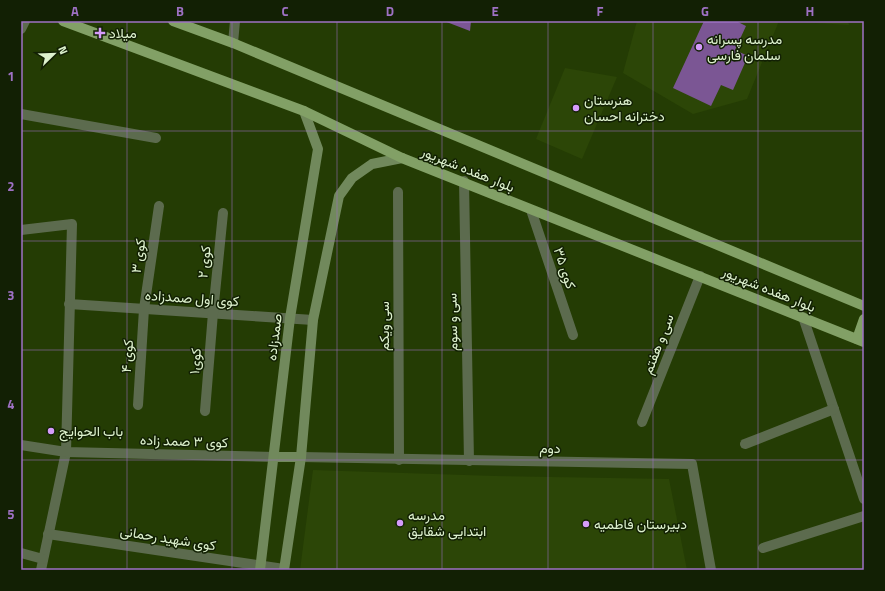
<svg xmlns="http://www.w3.org/2000/svg" width="885" height="591" font-family="'Titillium Web',Vazirmatn,sans-serif">
	<style>
		.built { fill: #2c4607 }
		.building { fill: #7b5694 }
		.lines { fill: none; stroke-linecap: round; stroke-linejoin: round }
		.street { stroke: #5c6b4e; stroke-width: 10 }
		.secondary { stroke: #71895c; stroke-width: 10 }
		.primary { stroke: #82a066; stroke-width: 10 }
		.grid { fill: none; stroke: #9e71c4; stroke-width: 1; stroke-opacity: 0.55 }
		.poi-dot { fill: #d59cfb; stroke: #122004; stroke-width: 1.5 }
		.labels { text-anchor: middle; stroke-width: 3; stroke-linejoin: round; paint-order: stroke }
		.poi-label { font-size: 14px; fill: #def2ce; stroke: #122004; text-anchor: start }
		.street-label { font-size: 14px; fill: #def2ce; stroke: #122004 }
		.neatline { fill: none; stroke: #9e71c4; stroke-width: 1.5 }
		.grid-label { font-size: 13px; text-anchor: middle; font-weight: bold; fill: #9e71c4 }
	</style>
	<rect width="100%" height="100%" fill="#243c04"/>
	<g class="built">
		<path d="M 637,21 L 779,21 L 747,99 L 693,114 L 623,73 Z"/>
		<path d="M 782,21 L 848,21 L 849,25 Z"/>
		<path d="M 565,68 L 617,77 L 582,159 L 536,139 Z"/>
		<path d="M 313,470 L 495,476 L 669,479 L 687,570 L 300,570 Z"/>
	</g>
	<g class="building">
		<path d="M 444,21 L 471,21 L 470,31 Z"/>
		<path d="M 704,21 L 736,21 L 746,26 L 735,50 L 748,56 L 733,90 L 721,85 L 711,106 L 673,88 Z"/>
	</g>
	<g class="lines">
		<g class="street">
			<path d="M 21,29 L 25,21"/>
			<path d="M 233,43 L 235,21"/>
			<path d="M 21,114 L 156,138"/>
			<path d="M 464,181 L 469,461"/>
			<path d="M 398,192 L 399,460"/>
			<path d="M 531,210 L 573,335"/>
			<path d="M 21,230 L 72,224 L 66,452 L 41,570"/>
			<path d="M 69,304 L 313,320"/>
			<path d="M 803,317 L 864,499"/>
			<path d="M 138,405 L 144,309 L 159,206"/>
			<path d="M 205,411 L 213,313 L 223,213"/>
			<path d="M 642,422 L 700,276"/>
			<path d="M 745,444 L 834,409"/>
			<path d="M 21,445 L 66,452 L 275,457"/>
			<path d="M 301,457 L 692,464 L 711,570"/>
			<path d="M 48,534 L 284,569"/>
			<path d="M 763,548 L 864,516"/>
			<path d="M 21,553 L 43,559"/>
		</g>
		<g class="secondary">
			<path d="M 275,457 L 301,457"/>
			<path d="M 260,570 L 290,318 L 318,149 L 304,111"/>
			<path d="M 284,570 L 301,457 L 313,320 L 339,196 L 352,178 L 372,164 L 402,158"/>
		</g>
		<g class="primary">
			<path d="M 63,21 L 304,111 L 402,158 L 864,342"/>
			<path d="M 173,21 L 233,43 L 864,306"/>
			<path d="M 857,339 L 864,319"/>
		</g>
	</g>
	<path class="grid" d="M 127,21 L 127,570M 232,21 L 232,570M 337,21 L 337,570M 442,21 L 442,570M 548,21 L 548,570M 653,21 L 653,570M 758,21 L 758,570M 21,131 L 864,131M 21,241 L 864,241M 21,350 L 864,350M 21,460 L 864,460"/>
	<g class="poi-dot">
		<path d="M98 27h4v4h4v4h-4v4h-4v-4h-4v-4h4z"/>
		<circle cx="699" cy="47" r="4"/>
		<circle cx="576" cy="108" r="4"/>
		<circle cx="51" cy="431" r="4"/>
		<circle cx="400" cy="523" r="4"/>
		<circle cx="586" cy="524" r="4"/>
	</g>
	<g class="labels">
		<g class="poi-label">
			<text x="109" y="38">میلاد</text>
			<text x="707" y="44">مدرسه پسرانه<tspan x="707" dy="16">سلمان فارسی</tspan></text>
			<text x="584" y="105">هنرستان<tspan x="584" dy="16">دخترانه احسان</tspan></text>
			<text x="59" y="436">باب الحوایج</text>
			<text x="408" y="520">مدرسه<tspan x="408" dy="16">ابتدایی شقایق</tspan></text>
			<text x="594" y="529">دبیرستان فاطمیه</text>
		</g>
		<g class="street-label">
			<text transform="translate(468 169) rotate(22)" y="5">بلوار هفده شهریور</text>
			<text transform="translate(138 256) rotate(-82)" y="5">کوی ۳</text>
			<text transform="translate(204 262) rotate(-84)" y="5">کوی ۲</text>
			<text transform="translate(565 268) rotate(72)" y="5">کوی ۳۵</text>
			<text transform="translate(769 289) rotate(22)" y="5">بلوار هفده شهریور</text>
			<text transform="translate(192 298) rotate(4)" y="5">کوی اول صمدزاده</text>
			<text transform="translate(452 322) rotate(-91)" y="5">سی و سوم</text>
			<text transform="translate(384 326) rotate(-90)" y="5">سی ویکم</text>
			<text transform="translate(274 337) rotate(-83)" y="5">صمدزاده</text>
			<text transform="translate(658 344) rotate(-69)" y="5">سی و هفتم</text>
			<text transform="translate(127 356) rotate(-86)" y="5">کوی ۴</text>
			<text transform="translate(195 361) rotate(-86)" y="5">کوی۱</text>
			<text transform="translate(184 441) rotate(2)" y="5">کوی ۳ صمد زاده</text>
			<text transform="translate(550 448) rotate(1)" y="5">دوم</text>
			<text transform="translate(168 538) rotate(9)" y="5">کوی شهید رحمانی</text>
		</g>
	</g>
	<rect width="885" height="591" fill="none" stroke="#122004" stroke-width="44"/>
	<g transform="translate(54 54) rotate(67)" stroke="#122004" stroke-width="3" paint-order="stroke">
	<path d="M0-3L7 15L0 10L-7 15Z" fill="#def2ce"/>
	<text y="-6" font-size="11" font-weight="bold" text-anchor="middle" fill="#def2ce">N</text>
	</g>
	<rect x="22" y="22" width="841" height="547" class="neatline"/>
	<g class="grid-label">
		<text x="75" y="16">A</text>
		<text x="180" y="16">B</text>
		<text x="285" y="16">C</text>
		<text x="390" y="16">D</text>
		<text x="495" y="16">E</text>
		<text x="600" y="16">F</text>
		<text x="705" y="16">G</text>
		<text x="810" y="16">H</text>
		<text x="11" y="81">1</text>
		<text x="11" y="191">2</text>
		<text x="11" y="300">3</text>
		<text x="11" y="409">4</text>
		<text x="11" y="519">5</text>
	</g>
</svg>
